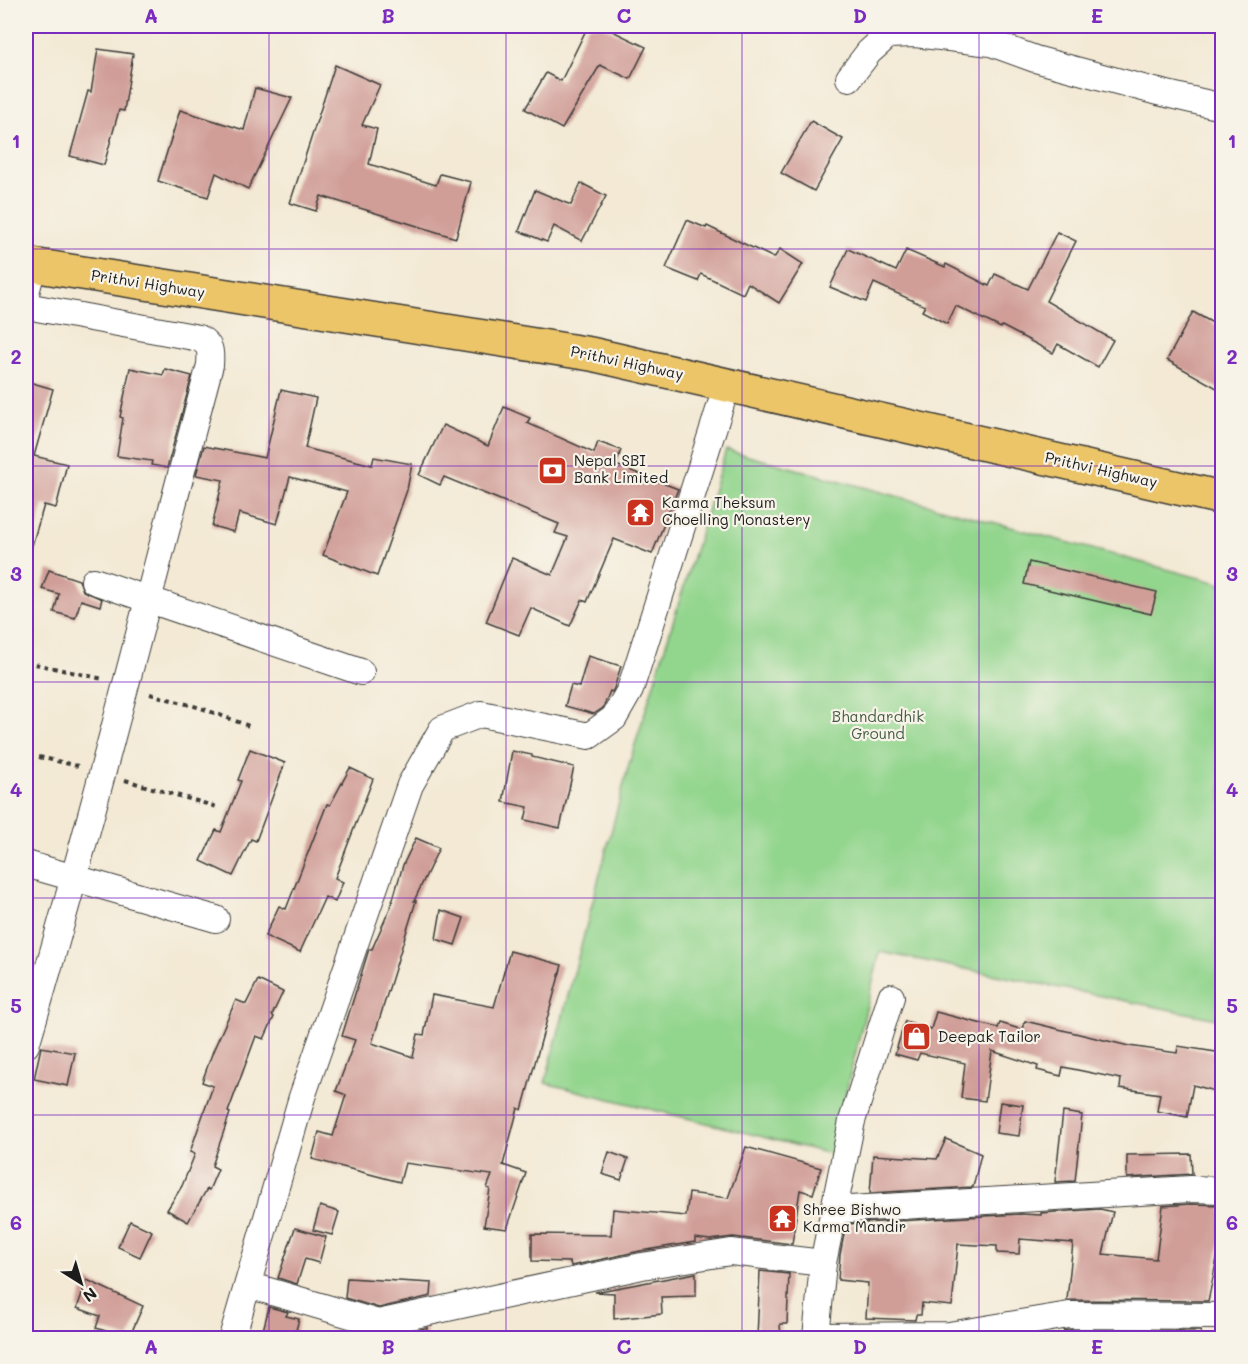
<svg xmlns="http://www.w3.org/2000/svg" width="1248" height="1364" font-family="Mali,sans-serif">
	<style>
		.green { fill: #92d58d; stroke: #577854; stroke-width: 1.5 }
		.building { fill: #d09d97 }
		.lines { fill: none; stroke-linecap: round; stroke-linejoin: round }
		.minor-casing { stroke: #3c3b38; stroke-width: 28 }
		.highway-casing { stroke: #3c3b38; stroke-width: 36 }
		.path { stroke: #3c3b38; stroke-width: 4; stroke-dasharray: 4.5 4.5; stroke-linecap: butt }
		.minor { stroke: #fff; stroke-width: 26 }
		.highway { stroke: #edc569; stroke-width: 33 }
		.grid { fill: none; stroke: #7b2cbf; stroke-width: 1.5; stroke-opacity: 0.55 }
		.labels { text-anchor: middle; stroke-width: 4.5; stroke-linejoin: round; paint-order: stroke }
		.street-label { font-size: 15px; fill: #1c1c1c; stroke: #f7f3e8 }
		.poi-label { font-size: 15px; fill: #1c1c1c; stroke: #f7f3e8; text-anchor: start }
		.park-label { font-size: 15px; fill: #455d44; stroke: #f7f3e8 }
		.neatline { fill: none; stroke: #7b2cbf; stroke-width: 2 }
		.grid-label { font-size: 20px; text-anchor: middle; font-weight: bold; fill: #7b2cbf }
	</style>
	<rect width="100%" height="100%" fill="#f7f3e8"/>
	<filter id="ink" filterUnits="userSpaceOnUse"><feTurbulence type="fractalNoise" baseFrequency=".0167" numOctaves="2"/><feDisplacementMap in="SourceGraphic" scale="12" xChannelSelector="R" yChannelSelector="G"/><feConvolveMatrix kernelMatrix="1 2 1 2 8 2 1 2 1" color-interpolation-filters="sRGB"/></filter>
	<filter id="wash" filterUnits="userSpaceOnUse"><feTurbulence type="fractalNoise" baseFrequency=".008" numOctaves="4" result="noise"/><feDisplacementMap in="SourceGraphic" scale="24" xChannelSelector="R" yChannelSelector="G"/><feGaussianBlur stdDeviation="1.35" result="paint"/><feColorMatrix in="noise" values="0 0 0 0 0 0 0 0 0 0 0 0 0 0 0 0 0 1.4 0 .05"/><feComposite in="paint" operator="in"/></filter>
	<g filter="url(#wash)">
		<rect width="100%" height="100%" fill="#f3e9d4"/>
		<path class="green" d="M 726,450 L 1222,584 L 1222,1020 L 880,952 L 831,1154 L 545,1083 L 629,764 Z"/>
		<g id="blocks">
			<g class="building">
				<path d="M 588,26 L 602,26 L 646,47 L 630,79 L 600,65 L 562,129 L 525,109 L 546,73 L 561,81 Z"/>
				<path d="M 98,49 L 133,54 L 124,111 L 119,110 L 104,165 L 70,156 L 88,91 L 91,92 Z"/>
				<path d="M 335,65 L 380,85 L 362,125 L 377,129 L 369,164 L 436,185 L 440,174 L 471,182 L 456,238 L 321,196 L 316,211 L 290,203 Z"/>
				<path d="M 255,88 L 292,98 L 248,189 L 216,173 L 208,197 L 158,181 L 180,110 L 244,130 Z"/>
				<path d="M 811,121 L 843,139 L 814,191 L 781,173 Z"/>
				<path d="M 581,183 L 606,196 L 582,241 L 554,226 L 547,242 L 519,231 L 535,190 L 571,205 Z"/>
				<path d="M 687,220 L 706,228 L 707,226 L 774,258 L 780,249 L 803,264 L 779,303 L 748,283 L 743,294 L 701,274 L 698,281 L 666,268 Z"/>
				<path d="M 1057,232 L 1076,241 L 1046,301 L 1113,340 L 1098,367 L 1058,344 L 1053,353 L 1002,326 L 1001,328 L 956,306 L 947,324 L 922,311 L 925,306 L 874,283 L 866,302 L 830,287 L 848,249 L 896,271 L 906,250 L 945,267 L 946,264 L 989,286 L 995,274 L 1028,289 Z"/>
				<path d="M 1193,312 L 1222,328 L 1222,391 L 1167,360 Z"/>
				<path d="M 130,368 L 163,375 L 165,369 L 192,376 L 167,468 L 151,465 L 152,461 L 117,456 L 123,418 L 120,417 Z"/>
				<path d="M 26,381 L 53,389 L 34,456 L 67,464 L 56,508 L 44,505 L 31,549 L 26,549 Z"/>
				<path d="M 281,390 L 316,398 L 305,448 L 372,465 L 374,457 L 412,464 L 407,490 L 377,576 L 323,555 L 347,492 L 290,477 L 277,524 L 239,513 L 234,532 L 212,526 L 223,480 L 196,475 L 204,446 L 265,458 Z"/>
				<path d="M 504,407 L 530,418 L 527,423 L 594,453 L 598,442 L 621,450 L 616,465 L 678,489 L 652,554 L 614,539 L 587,602 L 582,600 L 570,626 L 531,608 L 519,635 L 486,622 L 512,558 L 552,575 L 568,537 L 555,533 L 559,524 L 444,477 L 440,485 L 419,475 L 443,425 L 488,446 Z"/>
				<path d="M 1029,562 L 1157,592 L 1151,614 L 1024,584 Z"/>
				<path d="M 49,570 L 79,580 L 83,591 L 102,599 L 100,606 L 81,600 L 75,618 L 54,612 L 59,594 L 42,589 Z"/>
				<path d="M 588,656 L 621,666 L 614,688 L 612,692 L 610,691 L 603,708 L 594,714 L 565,706 L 571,685 L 579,687 Z"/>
				<path d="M 250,749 L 285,763 L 256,841 L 251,839 L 233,876 L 201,861 L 216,830 L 221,832 L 241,781 L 238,780 Z"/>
				<path d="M 512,751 L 532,755 L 532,757 L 574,767 L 560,828 L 525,820 L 528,807 L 503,802 Z"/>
				<path d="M 350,768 L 373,779 L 335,878 L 343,882 L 335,902 L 325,897 L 300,952 L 265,936 L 279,906 L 286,909 L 327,804 L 330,805 Z"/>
				<path d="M 416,838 L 439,848 L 414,901 L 416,901 L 372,1043 L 413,1057 L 418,1034 L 424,1035 L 432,995 L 494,1007 L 510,951 L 562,965 L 522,1110 L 518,1108 L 503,1165 L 526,1173 L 507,1229 L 484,1226 L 490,1189 L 487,1188 L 492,1175 L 405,1163 L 400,1182 L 312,1159 L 319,1132 L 333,1136 L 346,1095 L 336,1091 L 355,1040 L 342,1036 L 369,949 L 372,949 L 391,906 L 403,865 Z"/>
				<path d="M 441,910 L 464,918 L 455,945 L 436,939 Z"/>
				<path d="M 258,980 L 283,992 L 272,1015 L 274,1017 L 264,1039 L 256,1036 L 228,1112 L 230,1113 L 212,1166 L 218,1169 L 209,1190 L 207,1189 L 188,1222 L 167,1210 L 182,1186 L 195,1154 L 190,1152 L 213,1086 L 202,1082 L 213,1051 L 236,1000 L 246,1004 Z"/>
				<path d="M 936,1012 L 998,1028 L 1000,1023 L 1023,1030 L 1025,1021 L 1129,1046 L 1177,1053 L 1178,1046 L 1222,1053 L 1222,1093 L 1193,1085 L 1187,1117 L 1157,1111 L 1160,1094 L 1120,1088 L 1121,1079 L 1063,1067 L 1061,1076 L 1037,1070 L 1038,1066 L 992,1051 L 985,1101 L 961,1098 L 965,1063 L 920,1053 L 917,1060 L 895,1054 L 905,1021 L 931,1029 Z"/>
				<path d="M 41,1047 L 75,1053 L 68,1086 L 34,1079 Z"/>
				<path d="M 1000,1102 L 1023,1105 L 1019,1136 L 996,1133 Z"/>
				<path d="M 1063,1112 L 1082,1115 L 1075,1181 L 1055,1182 Z"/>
				<path d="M 946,1139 L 981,1154 L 973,1187 L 870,1193 L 873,1155 L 937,1159 Z"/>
				<path d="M 746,1147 L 821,1168 L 813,1194 L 800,1190 L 792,1244 L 733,1237 L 710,1240 L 695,1238 L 695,1242 L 640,1251 L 571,1266 L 570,1262 L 532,1261 L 532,1234 L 611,1235 L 613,1209 L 686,1216 L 689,1193 L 728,1198 Z"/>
				<path d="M 609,1152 L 628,1159 L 621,1180 L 602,1174 Z"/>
				<path d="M 1191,1154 L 1192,1174 L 1127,1178 L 1127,1155 Z"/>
				<path d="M 1191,1204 L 1222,1205 L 1222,1235 L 1208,1301 L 1067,1300 L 1073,1243 L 1020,1239 L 1019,1254 L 997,1253 L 997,1246 L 958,1244 L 952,1306 L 922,1303 L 921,1315 L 916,1315 L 915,1320 L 866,1318 L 868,1283 L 838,1280 L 840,1255 L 846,1224 L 1020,1214 L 1041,1215 L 1041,1213 L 1100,1209 L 1113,1212 L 1103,1254 L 1156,1259 L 1163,1206 Z"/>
				<path d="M 320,1206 L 339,1212 L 332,1235 L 313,1230 Z"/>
				<path d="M 130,1221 L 152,1231 L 140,1257 L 118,1247 Z"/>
				<path d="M 295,1228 L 326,1237 L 319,1263 L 305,1259 L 297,1284 L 278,1278 Z"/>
				<path d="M 760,1271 L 789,1274 L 787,1324 L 780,1324 L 781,1338 L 757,1338 Z"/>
				<path d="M 696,1273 L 696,1296 L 661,1297 L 662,1314 L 614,1319 L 614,1293 L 595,1292 Z"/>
				<path d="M 347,1278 L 432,1283 L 431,1296 L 379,1308 L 345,1298 Z"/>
				<path d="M 87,1280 L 143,1306 L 129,1338 L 96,1328 L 100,1316 L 77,1308 Z"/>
				<path d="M 269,1307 L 288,1312 L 286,1316 L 299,1319 L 294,1338 L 261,1338 Z"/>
				<path d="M 427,1328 L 426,1338 L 352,1338 L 352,1331 L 381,1338 Z"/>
				<path d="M 1070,1330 L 1201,1331 L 1200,1338 L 1063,1338 L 1064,1331 Z"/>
			</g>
		</g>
	</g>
	<g filter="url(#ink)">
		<use href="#blocks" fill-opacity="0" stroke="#3c3b38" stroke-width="1.5"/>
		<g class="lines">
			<defs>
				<g id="minor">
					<path d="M 849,78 L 869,52 L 888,35 L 915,34 L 991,43 L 1035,59 L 1154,91 L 1222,107"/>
					<path d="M 26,293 L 33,266"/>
					<path d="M 26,306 L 199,338 C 211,345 211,351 210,365 C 149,592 93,820 26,1045"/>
					<path d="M 94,581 L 361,672"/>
					<path d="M 26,864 L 216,919"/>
					<path d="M 833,1210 L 1191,1189 L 1222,1190"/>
					<path d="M 248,1285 L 378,1323 L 642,1266 L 731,1252 L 823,1263"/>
					<path d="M 816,1336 L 949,1335 L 1069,1315 L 1222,1316"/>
					<path d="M 232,1338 L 302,1097 L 410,785 L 442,729 L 481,714 L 589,736 L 614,718 L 630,690 L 727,385"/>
					<path d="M 816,1338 L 823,1263 L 852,1121 L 891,997"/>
				</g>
				<path id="highway" d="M 26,264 L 591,354 L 1222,498"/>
			</defs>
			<use href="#minor" class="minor-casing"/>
			<use href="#highway" class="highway-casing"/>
			<g class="path">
				<path d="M 26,662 L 103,679"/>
				<path d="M 150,694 L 201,708 L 249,726"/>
				<path d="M 39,757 L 78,766"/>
				<path d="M 125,780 L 217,807"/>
			</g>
			<use href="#minor" class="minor"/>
			<use href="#highway" class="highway"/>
		</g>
	</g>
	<path class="grid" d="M 269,26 L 269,1338M 506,26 L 506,1338M 742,26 L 742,1338M 979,26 L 979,1338M 26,249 L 1222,249M 26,466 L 1222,466M 26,682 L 1222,682M 26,898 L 1222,898M 26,1115 L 1222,1115"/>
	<defs>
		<symbol id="bank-square" viewBox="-11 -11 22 22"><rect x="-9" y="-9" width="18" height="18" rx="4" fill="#c8321e" stroke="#f7f3e8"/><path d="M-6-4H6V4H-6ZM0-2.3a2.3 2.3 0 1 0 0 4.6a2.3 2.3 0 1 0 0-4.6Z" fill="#fff"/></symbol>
		<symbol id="temple-square" viewBox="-11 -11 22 22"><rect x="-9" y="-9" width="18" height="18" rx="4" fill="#c8321e" stroke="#f7f3e8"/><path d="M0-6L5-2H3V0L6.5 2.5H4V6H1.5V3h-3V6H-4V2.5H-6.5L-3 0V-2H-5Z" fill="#fff"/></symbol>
		<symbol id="shop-square" viewBox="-11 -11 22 22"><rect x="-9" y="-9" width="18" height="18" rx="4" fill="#c8321e" stroke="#f7f3e8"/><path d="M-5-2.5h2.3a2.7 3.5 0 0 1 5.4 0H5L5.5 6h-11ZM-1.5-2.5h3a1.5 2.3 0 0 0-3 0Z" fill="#fff"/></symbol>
	</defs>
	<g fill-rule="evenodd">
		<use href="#bank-square" x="536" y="454" width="33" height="33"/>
		<use href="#temple-square" x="624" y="496" width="33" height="33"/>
		<use href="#shop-square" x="900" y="1020" width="33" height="33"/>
		<use href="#temple-square" x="766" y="1202" width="33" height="33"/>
	</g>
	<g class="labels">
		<g class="street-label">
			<text transform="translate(148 284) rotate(9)" y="5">Prithvi Highway</text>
			<text transform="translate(627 363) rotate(12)" y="5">Prithvi Highway</text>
			<text transform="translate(1101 470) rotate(13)" y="5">Prithvi Highway</text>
		</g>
		<g class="poi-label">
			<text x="574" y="466">Nepal SBI<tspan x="574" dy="17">Bank Limited</tspan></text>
			<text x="662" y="508">Karma Theksum<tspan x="662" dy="17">Choelling Monastery</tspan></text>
			<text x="938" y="1042">Deepak Tailor</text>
			<text x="803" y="1215">Shree Bishwo<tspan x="803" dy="17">Karma Mandir</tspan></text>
		</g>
		<g class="park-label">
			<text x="878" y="722">Bhandardhik<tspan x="878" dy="17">Ground</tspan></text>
		</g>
	</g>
	<rect width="1248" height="1364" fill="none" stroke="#f7f3e8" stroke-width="66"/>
	<g transform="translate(81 1283) rotate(143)" stroke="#f7f3e8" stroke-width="4.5" paint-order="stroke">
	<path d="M0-4.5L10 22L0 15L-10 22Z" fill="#1c1c1c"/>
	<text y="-9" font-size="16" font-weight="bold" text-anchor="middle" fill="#1c1c1c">N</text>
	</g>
	<rect x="33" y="33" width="1182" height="1298" class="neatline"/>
	<g class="grid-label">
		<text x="151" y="23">A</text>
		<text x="388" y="23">B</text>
		<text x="624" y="23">C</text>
		<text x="860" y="23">D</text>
		<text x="1097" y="23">E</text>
		<text x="16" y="148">1</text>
		<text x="1232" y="148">1</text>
		<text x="16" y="364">2</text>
		<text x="1232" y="364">2</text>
		<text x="16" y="581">3</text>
		<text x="1232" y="581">3</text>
		<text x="16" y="797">4</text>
		<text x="1232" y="797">4</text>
		<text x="16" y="1013">5</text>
		<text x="1232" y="1013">5</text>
		<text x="16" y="1230">6</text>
		<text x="1232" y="1230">6</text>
		<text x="151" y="1354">A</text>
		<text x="388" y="1354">B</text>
		<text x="624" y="1354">C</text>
		<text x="860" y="1354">D</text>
		<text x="1097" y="1354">E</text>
	</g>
</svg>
